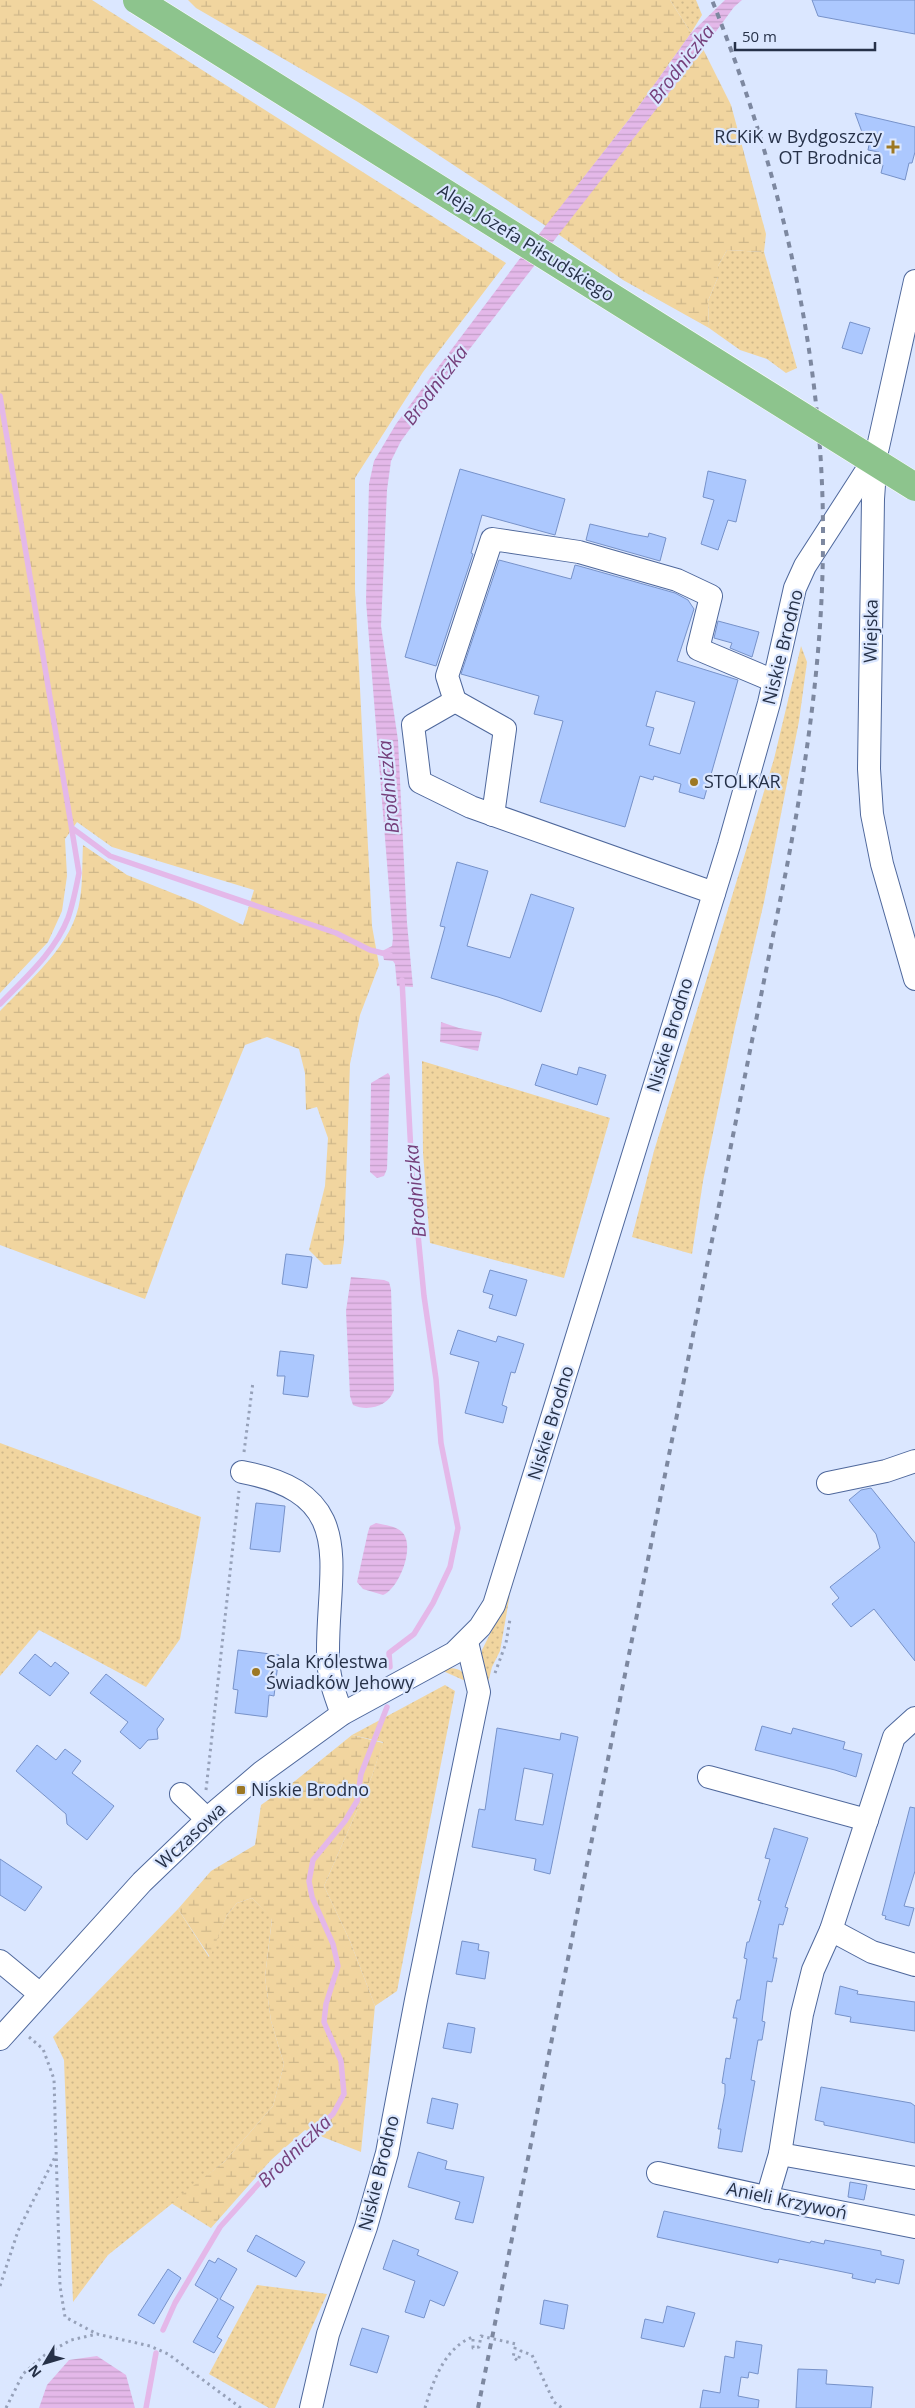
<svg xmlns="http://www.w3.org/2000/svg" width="915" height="2408" font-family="'Open Sans',sans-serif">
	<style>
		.grass { fill: url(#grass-dots) }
		.wetland { fill: url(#wetland-marsh) }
		.water { fill: url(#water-rules) }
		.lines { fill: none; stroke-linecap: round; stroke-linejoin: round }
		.stream { stroke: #e4b8e9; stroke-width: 5.5 }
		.building { fill: #acc8fe; stroke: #7792c9; fill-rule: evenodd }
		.minor-casing { stroke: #4f689c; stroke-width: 24 }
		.path { stroke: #96a1b9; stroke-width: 3; stroke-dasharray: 2.5 4; stroke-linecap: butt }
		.minor { stroke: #fff; stroke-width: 22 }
		.rail { stroke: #7d88a0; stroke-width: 4; stroke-dasharray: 6 6; stroke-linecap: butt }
		.major-bridge-casing { stroke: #fff; stroke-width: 29; stroke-linecap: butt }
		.major-bridge { stroke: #8dc48d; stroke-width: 28 }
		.poi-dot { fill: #9d7824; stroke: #dbe7ff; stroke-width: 2 }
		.labels { text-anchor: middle; stroke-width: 4.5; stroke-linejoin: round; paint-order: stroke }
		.poi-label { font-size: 18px; fill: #263148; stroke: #dbe7ff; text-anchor: start }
		.street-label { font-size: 18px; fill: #263148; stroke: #dbe7ff }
		.water-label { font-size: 19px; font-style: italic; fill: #753f7b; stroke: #dbe7ff }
	</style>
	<defs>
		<pattern id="grass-dots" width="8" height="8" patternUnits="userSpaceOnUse" patternTransform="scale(1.25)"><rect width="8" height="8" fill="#f1d59f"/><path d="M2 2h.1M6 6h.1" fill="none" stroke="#ceb78a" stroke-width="1.8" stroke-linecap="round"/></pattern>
		<pattern id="wetland-marsh" width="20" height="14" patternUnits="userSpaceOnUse" patternTransform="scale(1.25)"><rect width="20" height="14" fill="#f1d59f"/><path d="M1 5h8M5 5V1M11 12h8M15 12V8" fill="none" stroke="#ceb78a"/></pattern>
		<pattern id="water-rules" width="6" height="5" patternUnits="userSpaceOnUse" patternTransform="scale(1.25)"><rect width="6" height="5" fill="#e4b8e9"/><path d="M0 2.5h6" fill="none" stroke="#c39fc9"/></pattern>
	</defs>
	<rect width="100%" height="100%" fill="#dbe7ff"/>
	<g class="grass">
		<path d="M 670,0 L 696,0 L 702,15 L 691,33 Z"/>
		<path d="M 727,250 L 764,252 L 797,368 L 786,373 L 767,359 L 740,350 L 709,328 L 708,301 L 718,277 L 718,266 Z"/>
		<path d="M 801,646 L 807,662 L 799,721 L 764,902 L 735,1027 L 703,1181 L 692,1254 L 632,1237 L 654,1151 L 774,759 Z"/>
		<path d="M 422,1061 L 610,1118 L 564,1278 L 430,1243 L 423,1153 Z"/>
		<path d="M 0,1443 L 201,1517 L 180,1639 L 146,1687 L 39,1630 L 0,1676 Z"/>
		<path d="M 510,1594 L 500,1651 L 492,1667 L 488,1683 L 482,1663 L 482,1650 Z"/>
		<path d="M 450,1668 C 462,1669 465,1673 470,1683 L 443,1671 Z"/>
		<path d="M 445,1685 L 455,1691 L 397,1991 L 375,2006 L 350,1941 L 324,1886 L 372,1776 L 383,1742 L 352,1735 Z"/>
		<path d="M 252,1898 L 272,1918 L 265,1977 L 271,2021 L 284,2064 L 273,2106 L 224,2162 L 108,2255 L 73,2302 L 64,2060 L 53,2037 L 178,1909 L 209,1957 L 227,1915 L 237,1903 Z"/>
		<path d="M 257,2285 L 327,2294 L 275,2408 L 269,2408 L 209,2374 Z"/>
	</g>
	<g class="wetland">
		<path d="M 0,0 L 92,0 L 506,263 L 423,372 L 355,478 L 355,589 L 372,926 L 379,965 L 360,1015 L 350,1064 L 344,1242 L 341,1264 L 324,1265 L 309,1250 L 325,1186 L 328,1138 L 317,1107 L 306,1110 L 305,1073 L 299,1049 L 267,1037 L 245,1045 L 183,1196 L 145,1299 L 0,1245 L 0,1011 C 30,980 74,944 80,899 C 83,881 82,863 83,845 L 127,875 L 195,902 L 243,925 L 254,890 L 112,847 L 77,822 L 65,839 L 67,876 L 62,911 L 48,942 L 0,993 Z"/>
		<path d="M 188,0 L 670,0 L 691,33 L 634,113 L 546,226 L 358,102 L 196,8 Z"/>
		<path d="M 703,49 L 731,105 L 766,234 L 764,252 L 727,250 L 718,266 L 718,277 L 708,301 L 709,328 L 623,280 L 558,234 Z"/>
		<path d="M 352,1735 L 383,1743 L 372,1776 L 324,1886 L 350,1941 L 375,2006 L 361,2152 L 305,2130 L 271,2160 L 211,2228 L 171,2203 L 224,2162 L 273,2106 L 284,2064 L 271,2021 L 265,1977 L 272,1919 L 252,1898 L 237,1903 L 227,1915 L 210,1957 L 178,1909 L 211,1871 L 255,1845 L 261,1805 L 295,1781 Z"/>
	</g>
	<g class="water">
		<path d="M 725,0 L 742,0 L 734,7 L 703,49 L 461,360 L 401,441 L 391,461 L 387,490 L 381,626 L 398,740 L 407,923 L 413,987 L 397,986 L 395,964 L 393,961 L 384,960 L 382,951 L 392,946 L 393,938 L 366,601 L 369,484 L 374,461 L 396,424 L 427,382 L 518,261 L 634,113 L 691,33 Z"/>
		<path d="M 441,1022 L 459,1028 L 482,1032 L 478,1051 L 440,1042 Z"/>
		<path d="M 388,1073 L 390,1076 L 387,1169 L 384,1176 L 377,1178 L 370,1172 L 371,1083 Z"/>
		<path d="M 351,1277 L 384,1280 L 389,1282 L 391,1289 L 394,1390 C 389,1406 368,1412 353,1405 L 350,1396 L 346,1311 Z"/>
		<path d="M 376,1523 C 385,1525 396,1526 402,1532 C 416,1546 399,1589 383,1595 L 363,1589 L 357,1582 L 368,1532 L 370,1526 Z"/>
		<path d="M 97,2356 L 126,2375 L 135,2408 L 39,2408 L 47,2385 L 69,2360 Z"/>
	</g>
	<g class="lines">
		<g class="stream">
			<path d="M 0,396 L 79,873 C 76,888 73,904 68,918 C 55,952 25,978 0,1004"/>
			<path d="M 72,828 L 110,856 L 336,933 L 370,950 L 390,955"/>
			<path d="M 390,1667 L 389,1653 L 414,1634 L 433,1603 L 450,1567 L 458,1528 L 441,1443 L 436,1379 L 424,1296 L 412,1173 L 402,980"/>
			<path d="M 163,2330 L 175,2303 L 220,2227 L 271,2170 L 333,2114 L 344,2094 L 341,2061 L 324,2022 L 326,2004 L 338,1966 L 333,1944 L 312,1897 L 309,1881 L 313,1860 L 345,1821 L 357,1801 L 361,1774 L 387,1707"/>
			<path d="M 146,2408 L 156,2353"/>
		</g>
	</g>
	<g class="building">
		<path d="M 812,0 L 915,0 L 915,34 L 818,16 Z"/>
		<path d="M 855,113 L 915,127 L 915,152 L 912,163 L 909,163 L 905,180 L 881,173 L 883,165 L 877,163 L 879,152 L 868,150 L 871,135 L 862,132 Z"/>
		<path d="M 850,322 L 870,328 L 862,354 L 842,348 Z"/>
		<path d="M 460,469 L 565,499 L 555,535 L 482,515 L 471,553 L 473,554 L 436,666 L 405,657 Z"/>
		<path d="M 708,471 L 746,480 L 736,522 L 728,520 L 718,550 L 701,544 L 714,500 L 703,497 Z"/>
		<path d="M 590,524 L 632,534 L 648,537 L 649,533 L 666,538 L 660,561 L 586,540 Z"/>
		<path d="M 499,560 L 571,579 L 575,565 L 579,566 L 675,593 L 688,600 L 694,609 L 677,661 L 738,680 L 704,799 L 679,792 L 681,784 L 654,776 L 653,780 L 640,776 L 625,827 L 540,802 L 563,721 L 534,714 L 539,696 L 461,674 ZM 656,691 L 695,702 L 680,754 L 649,745 L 654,728 L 646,726 Z"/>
		<path d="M 718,621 L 759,632 L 752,657 L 730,648 L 732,643 L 714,638 Z"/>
		<path d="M 457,862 L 488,871 L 467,946 L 510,958 L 531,894 L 574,908 L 541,1012 L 498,997 L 431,978 L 445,927 L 440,926 Z"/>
		<path d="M 542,1064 L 577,1075 L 579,1067 L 606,1075 L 597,1105 L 535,1085 Z"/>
		<path d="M 286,1254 L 312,1257 L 307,1288 L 282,1284 Z"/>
		<path d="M 490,1270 L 527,1280 L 516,1316 L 489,1308 L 493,1295 L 483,1292 Z"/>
		<path d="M 458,1330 L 496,1342 L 498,1336 L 524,1344 L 515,1373 L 511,1372 L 502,1405 L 507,1407 L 503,1423 L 465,1413 L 479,1362 L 450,1354 Z"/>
		<path d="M 280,1351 L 314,1355 L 308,1397 L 283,1394 L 285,1376 L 277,1376 Z"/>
		<path d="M 871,1488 L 915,1543 L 915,1661 L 874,1609 L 851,1627 L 832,1604 L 839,1598 L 830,1587 L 880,1548 L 876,1534 L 849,1500 L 861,1490 Z"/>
		<path d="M 256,1503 L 285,1506 L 280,1552 L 250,1549 Z"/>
		<path d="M 238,1650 L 279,1655 L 274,1696 L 269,1695 L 267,1717 L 235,1713 L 238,1690 L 233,1689 Z"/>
		<path d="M 35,1654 L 51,1667 L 55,1662 L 69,1673 L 50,1696 L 19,1673 Z"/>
		<path d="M 106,1674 L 164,1719 L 157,1729 L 158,1739 L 148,1740 L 140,1749 L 120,1732 L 128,1722 L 90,1693 Z"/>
		<path d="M 762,1726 L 791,1734 L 793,1728 L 845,1742 L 843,1749 L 862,1754 L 856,1777 L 835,1770 L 755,1750 Z"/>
		<path d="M 497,1728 L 560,1740 L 561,1733 L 578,1737 L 550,1874 L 534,1870 L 536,1859 L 472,1847 L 479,1809 L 485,1810 ZM 524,1768 L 553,1774 L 543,1825 L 515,1820 Z"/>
		<path d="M 37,1745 L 56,1760 L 65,1749 L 81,1761 L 72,1773 L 114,1806 L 87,1840 L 67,1824 L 66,1814 L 16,1771 Z"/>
		<path d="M 910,1807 L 915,1808 L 915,1871 L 904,1906 L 914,1908 L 909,1926 L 885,1919 L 886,1916 L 882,1915 Z"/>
		<path d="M 774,1828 L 808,1838 L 785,1907 L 788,1908 L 783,1925 L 779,1924 L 773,1958 L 777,1958 L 772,1982 L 767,1981 L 762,2021 L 765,2022 L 762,2040 L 758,2040 L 751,2080 L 755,2081 L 742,2152 L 718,2148 L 721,2129 L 718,2129 L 725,2093 L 725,2084 L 722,2083 L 726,2058 L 730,2059 L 737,2018 L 733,2018 L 737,2000 L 740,2000 L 747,1959 L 744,1958 L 747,1942 L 749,1942 L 761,1901 L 758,1900 L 770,1859 L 765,1858 Z"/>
		<path d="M 0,1859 L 42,1887 L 25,1911 L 0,1895 Z"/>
		<path d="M 462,1941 L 479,1944 L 478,1950 L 489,1952 L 485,1979 L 456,1974 Z"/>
		<path d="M 840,1986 L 858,1991 L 857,1994 L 915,2002 L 915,2031 L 850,2022 L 851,2017 L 835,2014 Z"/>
		<path d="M 448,2023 L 475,2028 L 471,2053 L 443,2048 Z"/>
		<path d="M 821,2087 L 911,2103 L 915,2106 L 915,2143 L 824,2125 L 824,2122 L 815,2120 Z"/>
		<path d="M 432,2098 L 458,2104 L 453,2129 L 427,2123 Z"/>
		<path d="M 418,2152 L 447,2161 L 445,2169 L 484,2177 L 473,2223 L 455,2219 L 460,2202 L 408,2187 Z"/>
		<path d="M 850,2182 L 867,2185 L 864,2200 L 848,2197 Z"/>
		<path d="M 664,2211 L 810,2243 L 811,2241 L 824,2244 L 825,2240 L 881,2251 L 881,2255 L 904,2260 L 899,2284 L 876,2279 L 875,2283 L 852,2278 L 853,2274 L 819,2267 L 779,2259 L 778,2263 L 657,2237 Z"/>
		<path d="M 256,2235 L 305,2262 L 296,2277 L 247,2251 Z"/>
		<path d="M 393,2240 L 419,2250 L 417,2255 L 458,2272 L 444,2306 L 430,2300 L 424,2318 L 405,2312 L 415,2281 L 383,2269 Z"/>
		<path d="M 218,2258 L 237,2269 L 220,2299 L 234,2307 L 217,2337 L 222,2340 L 214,2353 L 193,2342 L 218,2299 L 195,2285 L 209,2260 L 215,2263 Z"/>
		<path d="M 168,2269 L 181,2278 L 154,2324 L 138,2315 Z"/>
		<path d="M 544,2300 L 568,2305 L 564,2329 L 540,2324 Z"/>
		<path d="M 667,2306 L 695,2313 L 684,2347 L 641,2338 L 645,2319 L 663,2323 Z"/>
		<path d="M 362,2328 L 389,2336 L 377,2373 L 350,2365 Z"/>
		<path d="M 736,2341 L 762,2345 L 758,2374 L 749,2372 L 748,2378 L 741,2377 L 738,2396 L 759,2400 L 758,2408 L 700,2408 L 703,2390 L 720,2393 L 725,2356 L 734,2358 Z"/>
		<path d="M 798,2369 L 827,2370 L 826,2384 L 873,2387 L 871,2408 L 796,2408 Z"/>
	</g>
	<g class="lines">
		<defs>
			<g id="minor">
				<path d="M 915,281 L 876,456 L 873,499 L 869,769 L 872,814 L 882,864 L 915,979"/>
				<path d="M 455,701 L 505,729 L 493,815"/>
				<path d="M 714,893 L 471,807 L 420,782 L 413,725 L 455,701 L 447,676 L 492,539 L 579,552 L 677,580 L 711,596 L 698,649 L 774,681"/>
				<path d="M 242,1472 C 360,1494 327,1565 328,1655 C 328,1677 335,1695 342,1714"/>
				<path d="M 828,1483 L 886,1471 L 915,1461"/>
				<path d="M 709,1777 L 867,1820"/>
				<path d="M 181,1794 L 207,1819"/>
				<path d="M 831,1930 L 872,1952 L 915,1965"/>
				<path d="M 0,1961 L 40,1994"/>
				<path d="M 0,2039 L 142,1882 L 215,1812 L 262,1772 L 342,1714 L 454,1653 L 480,1627 L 494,1605 L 729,845 L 769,703 L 795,588 L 805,566 L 876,456"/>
				<path d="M 780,2154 L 915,2178"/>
				<path d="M 658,2173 L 779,2200 L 915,2227"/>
				<path d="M 767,2198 L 780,2154 L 802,2014 L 813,1970 L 831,1930 L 894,1737 L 915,1718"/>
				<path d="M 311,2408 L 328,2334 L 366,2227 L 387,2153 L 416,2000 L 479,1692 L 467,1642"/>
			</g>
		</defs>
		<use href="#minor" class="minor-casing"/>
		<g class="path">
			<path d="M 244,1452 L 253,1382"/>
			<path d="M 495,1673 L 506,1643 L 510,1619"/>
			<path d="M 206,1790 L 239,1491"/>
			<path d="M 29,2037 L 43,2049 L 54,2079 L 60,2286 L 65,2317 L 97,2334"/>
			<path d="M 0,2286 L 18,2231 L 56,2155"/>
			<path d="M 6,2408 L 23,2374 L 46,2354 L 71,2340 L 97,2334 L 150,2346 L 168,2354 L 241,2408"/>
			<path d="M 425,2408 C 433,2381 445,2347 473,2337 L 473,2348 L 479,2347 L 481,2336 L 516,2344 L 513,2357 L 518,2361 L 521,2351 L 532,2355 L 554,2402 L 562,2408"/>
		</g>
		<use href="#minor" class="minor"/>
		<path class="rail" d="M 478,2408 L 786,871 C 807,762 823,651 823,539 C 824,354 780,171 712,0"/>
		<defs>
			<path id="major-bridge" d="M 137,0 L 915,487"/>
		</defs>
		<use href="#major-bridge" class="major-bridge-casing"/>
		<use href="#major-bridge" class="major-bridge"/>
	</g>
	<g class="poi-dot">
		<path d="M890.5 139.5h5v5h5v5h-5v5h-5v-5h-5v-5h5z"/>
		<circle cx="694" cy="782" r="5"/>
		<circle cx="256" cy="1672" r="5"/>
		<rect x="236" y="1785" width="10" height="10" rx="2.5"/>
	</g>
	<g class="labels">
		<g class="poi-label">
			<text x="882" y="143" text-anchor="end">RCKiK w Bydgoszczy<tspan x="882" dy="21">OT Brodnica</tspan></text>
			<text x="704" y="788">STOLKAR</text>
			<text x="266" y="1668">Sala Królestwa<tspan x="266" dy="21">Świadków Jehowy</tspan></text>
			<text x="251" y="1796">Niskie Brodno</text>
		</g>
		<g class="street-label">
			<text transform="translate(526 243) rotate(32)" y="6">Aleja Józefa Piłsudskiego</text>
			<text transform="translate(871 631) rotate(-89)" y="6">Wiejska</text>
			<text transform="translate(783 647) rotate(-76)" y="6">Niskie Brodno</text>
			<text transform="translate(670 1035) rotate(-73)" y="6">Niskie Brodno</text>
			<text transform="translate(551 1423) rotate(-73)" y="6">Niskie Brodno</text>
			<text transform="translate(191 1836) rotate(-43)" y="6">Wczasowa</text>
			<text transform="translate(379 2173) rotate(-76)" y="6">Niskie Brodno</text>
			<text transform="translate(787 2201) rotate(12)" y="6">Anieli Krzywoń</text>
		</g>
		<g class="water-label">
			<text transform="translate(681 64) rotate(-52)" y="7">Brodniczka</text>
			<text transform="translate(435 385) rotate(-53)" y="7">Brodniczka</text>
			<text transform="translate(388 787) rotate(-95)" y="7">Brodniczka</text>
			<text transform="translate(415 1191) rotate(-95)" y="7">Brodniczka</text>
			<text transform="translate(294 2151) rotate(-44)" y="7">Brodniczka</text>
		</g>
	</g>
	<g transform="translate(45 2363) rotate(232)" stroke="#dbe7ff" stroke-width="4" paint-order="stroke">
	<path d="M0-4L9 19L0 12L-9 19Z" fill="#263148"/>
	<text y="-8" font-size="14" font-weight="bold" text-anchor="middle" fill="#263148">N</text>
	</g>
	<path d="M735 42v8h140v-8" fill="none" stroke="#263148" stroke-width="2.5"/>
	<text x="742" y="42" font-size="15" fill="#263148" stroke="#dbe7ff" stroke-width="4" paint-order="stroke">50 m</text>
</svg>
